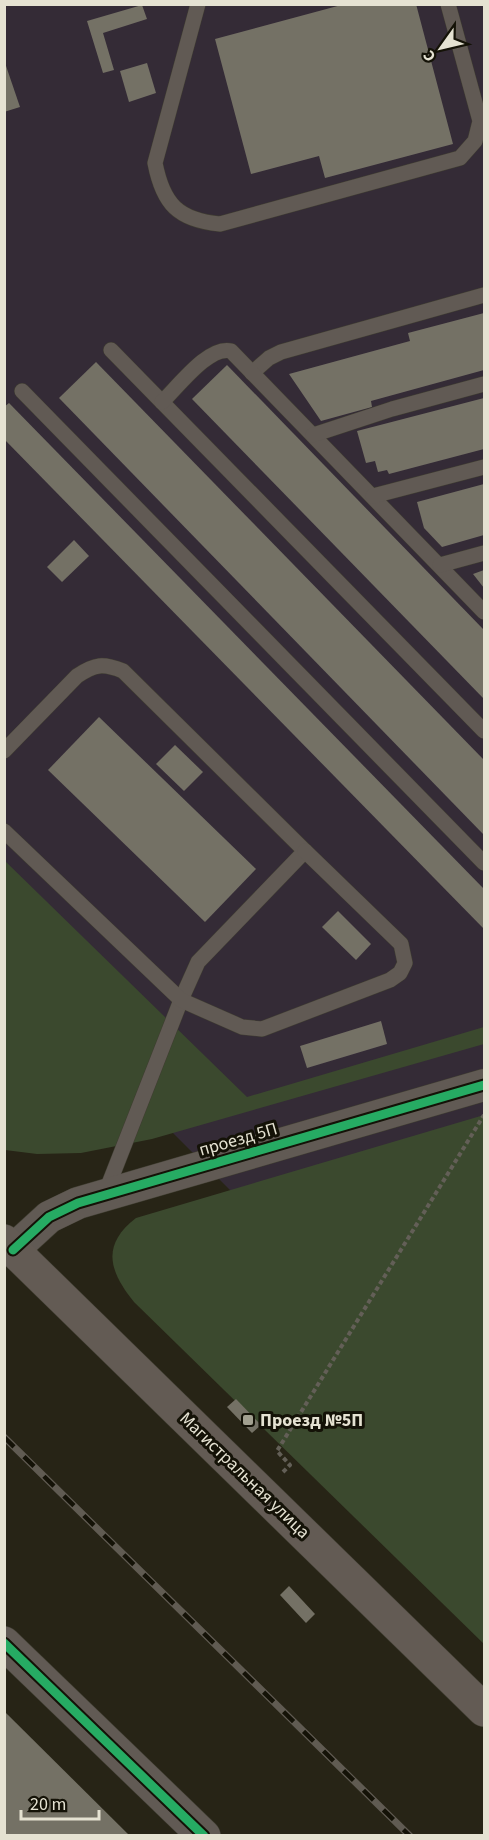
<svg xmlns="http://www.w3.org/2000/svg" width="489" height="1840" font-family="'Source Sans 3',sans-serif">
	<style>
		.industrial { fill: #342b36 }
		.green { fill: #3b492e }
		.building { fill: #747165 }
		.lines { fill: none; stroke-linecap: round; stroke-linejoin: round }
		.service-casing { stroke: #403e32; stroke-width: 16 }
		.minor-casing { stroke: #403e32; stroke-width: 33 }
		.tertiary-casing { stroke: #403e32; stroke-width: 34 }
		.secondary-casing { stroke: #403e32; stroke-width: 34 }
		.path { stroke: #635f57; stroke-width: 4; stroke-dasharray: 4.5 3; stroke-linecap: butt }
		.service { stroke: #615a54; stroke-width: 15 }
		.minor { stroke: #615a54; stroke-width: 32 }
		.tertiary { stroke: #615a54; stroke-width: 33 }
		.secondary { stroke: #635b54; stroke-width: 33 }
		.rail-casing { stroke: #605b52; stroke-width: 7 }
		.rail { stroke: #141207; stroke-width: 4.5; stroke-dasharray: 14; stroke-linecap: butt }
		.cycleway-casing { stroke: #141207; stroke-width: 13 }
		.cycleway { stroke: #26ab63; stroke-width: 9 }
		.poi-dot { fill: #a2a090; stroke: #141207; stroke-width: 2 }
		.labels { text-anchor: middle; stroke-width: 6; stroke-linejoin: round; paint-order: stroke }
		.street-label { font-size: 18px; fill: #e5e2d2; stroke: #141207 }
		.poi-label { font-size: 18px; font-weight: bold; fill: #e5e2d2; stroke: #141207; text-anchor: start }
	</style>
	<rect width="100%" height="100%" fill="#272416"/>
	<path class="industrial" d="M 4,5 L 484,5 L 484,1444 L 5,965 Z"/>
	<g class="green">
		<path d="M 4,860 L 247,1097 L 484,1027 L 484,1044 L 152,1139 L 81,1153 L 37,1154 L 5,1150 Z"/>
		<path d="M 484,1115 L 484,1644 L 134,1302 C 109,1271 101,1245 136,1218 Z"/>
	</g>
	<g class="building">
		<path d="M 345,4 L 416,4 L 453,144 L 325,178 L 319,156 L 251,174 L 215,39 Z"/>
		<path d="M 142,5 L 147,19 L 103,33 L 114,70 L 103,73 L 87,21 Z"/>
		<path d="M 4,60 L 20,107 L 4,112 Z"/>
		<path d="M 147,63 L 156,93 L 129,102 L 120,71 Z"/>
		<path d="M 484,313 L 484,370 L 371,401 L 372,407 L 321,421 L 289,374 L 410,341 L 408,333 Z"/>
		<path d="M 96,362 L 484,760 L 484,835 L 59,398 Z"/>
		<path d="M 227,365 L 484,630 L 484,699 L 192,399 Z"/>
		<path d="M 484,398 L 484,449 L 389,474 L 387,470 L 378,472 L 375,461 L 366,463 L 357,431 Z"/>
		<path d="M 9,403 L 484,889 L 484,929 L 4,439 L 4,407 Z"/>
		<path d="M 484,484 L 484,535 L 442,547 L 424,528 L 417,502 Z"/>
		<path d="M 74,540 L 89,556 L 62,582 L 47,567 Z"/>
		<path d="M 484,570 L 484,588 L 473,574 Z"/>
		<path d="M 99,717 L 256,869 L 205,922 L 48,770 Z"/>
		<path d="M 175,745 L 203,772 L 184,791 L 156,764 Z"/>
		<path d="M 338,911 L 371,944 L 356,960 L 322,927 Z"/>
		<path d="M 381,1021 L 387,1044 L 307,1068 L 300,1046 Z"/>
		<path d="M 236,1399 L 261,1425 L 252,1433 L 227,1407 Z"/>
		<path d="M 289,1586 L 315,1614 L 306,1623 L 280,1595 Z"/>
		<path d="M 4,1711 L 130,1836 L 4,1836 Z"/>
	</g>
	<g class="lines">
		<defs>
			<g id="service">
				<path d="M 198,4 L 155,163 C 163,204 178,220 220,224 L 460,158 L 475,141 L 480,121 L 448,4"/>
				<path d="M 111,350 L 484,731"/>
				<path d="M 252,373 L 269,358 L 281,352 L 484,295"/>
				<path d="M 22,391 L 484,863"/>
				<path d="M 162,402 C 178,387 209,345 231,351 L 484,612"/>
				<path d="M 313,435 L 392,409 L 484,384"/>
				<path d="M 373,496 L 484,467"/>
				<path d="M 440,565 L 484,553"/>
				<path d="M 4,751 L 77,676 C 95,664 103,663 123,671 L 305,851 L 198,962 L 181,1000 L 105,1194"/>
				<path d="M 4,831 L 181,1000 L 242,1027 L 262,1029 L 390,980 L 400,973 L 405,963 L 401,944 L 305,851"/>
			</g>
			<path id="minor" d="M 13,1250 L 49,1217 L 78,1203 L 484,1085"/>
			<path id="tertiary" d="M 4,1643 L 204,1836"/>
			<path id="secondary" d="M 4,1241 L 484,1710"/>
		</defs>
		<use href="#service" class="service-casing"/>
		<use href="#minor" class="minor-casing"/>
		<use href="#tertiary" class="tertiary-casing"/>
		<use href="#secondary" class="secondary-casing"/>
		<path class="path" d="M 283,1472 L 290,1465 L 277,1451 L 484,1115"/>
		<use href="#service" class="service"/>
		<use href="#minor" class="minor"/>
		<use href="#tertiary" class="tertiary"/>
		<use href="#secondary" class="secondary"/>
		<defs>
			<path id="rail" d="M 4,1437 L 410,1836"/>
		</defs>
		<use href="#rail" class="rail-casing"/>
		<use href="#rail" class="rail"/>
		<defs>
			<g id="cycleway">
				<path d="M 13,1250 L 49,1217 L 78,1203 L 484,1085"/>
				<path d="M 4,1643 L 204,1836"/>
			</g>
		</defs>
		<use href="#cycleway" class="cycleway-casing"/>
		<use href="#cycleway" class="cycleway"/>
	</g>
	<rect class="poi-dot" x="242" y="1414" width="12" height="12" rx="3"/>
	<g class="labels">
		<g class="street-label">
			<text transform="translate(238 1139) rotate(-16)" y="6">проезд 5П</text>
			<text transform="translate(245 1475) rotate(44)" y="6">Магистральная улица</text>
		</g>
		<g class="poi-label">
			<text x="260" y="1426">Проезд №5П</text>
		</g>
	</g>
	<rect width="489" height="1840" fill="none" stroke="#e5e2d2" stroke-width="12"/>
	<g transform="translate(441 48) rotate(236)" stroke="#141207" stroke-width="4.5" paint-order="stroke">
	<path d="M0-4.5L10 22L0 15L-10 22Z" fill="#e5e2d2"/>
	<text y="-9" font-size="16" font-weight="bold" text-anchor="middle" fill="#e5e2d2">С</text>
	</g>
	<path d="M21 1810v9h78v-9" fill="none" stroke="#e5e2d2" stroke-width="3"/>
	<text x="30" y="1810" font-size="18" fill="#e5e2d2" stroke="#141207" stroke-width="4.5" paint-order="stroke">20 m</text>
</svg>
